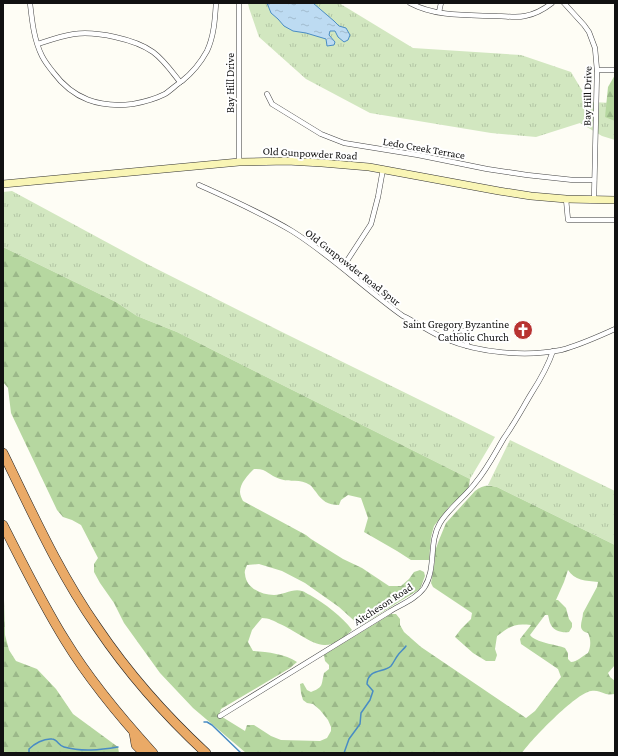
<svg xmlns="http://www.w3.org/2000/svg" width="618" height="756" font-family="'Crimson Pro',serif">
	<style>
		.grass { fill: url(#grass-tufts) }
		.forest { fill: url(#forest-firs); fill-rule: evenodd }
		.water { fill: url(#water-ripples); stroke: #498cc4 }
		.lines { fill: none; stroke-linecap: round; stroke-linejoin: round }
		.stream { stroke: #498cc4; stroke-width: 1.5 }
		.minor-casing { stroke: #444; stroke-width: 5.5 }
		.secondary-casing { stroke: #333; stroke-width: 8 }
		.motorway-casing { stroke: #222; stroke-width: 10 }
		.minor { stroke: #fff; stroke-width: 4.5 }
		.secondary { stroke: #f9f5b5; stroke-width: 7 }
		.motorway { stroke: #eaaa67; stroke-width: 9 }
		.labels { text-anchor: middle; stroke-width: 4; stroke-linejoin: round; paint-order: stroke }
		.street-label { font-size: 11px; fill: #111; stroke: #fff }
		.poi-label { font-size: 11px; fill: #111; stroke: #fff; text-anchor: end }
	</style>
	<defs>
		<pattern id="grass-tufts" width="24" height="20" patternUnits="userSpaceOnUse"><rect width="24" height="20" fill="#d2e7c0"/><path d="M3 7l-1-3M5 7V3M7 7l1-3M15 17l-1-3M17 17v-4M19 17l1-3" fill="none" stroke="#b3c5a4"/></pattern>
		<pattern id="forest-firs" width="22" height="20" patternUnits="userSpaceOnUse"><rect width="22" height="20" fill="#b6d7a0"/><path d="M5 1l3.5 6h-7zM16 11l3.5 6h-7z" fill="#9bb889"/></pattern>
		<pattern id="water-ripples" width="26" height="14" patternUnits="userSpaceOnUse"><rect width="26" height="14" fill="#bddbf2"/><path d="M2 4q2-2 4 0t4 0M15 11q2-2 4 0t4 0" fill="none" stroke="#a1bbce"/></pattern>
	</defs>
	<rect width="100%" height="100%" fill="#fefdf5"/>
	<g class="grass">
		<path d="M 248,3 L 339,3 L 413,48 L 521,55 L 571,72 L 589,102 L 615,103 L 615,140 L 602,136 L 580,123 L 536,137 L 491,133 L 370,113 L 306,79 L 259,37 L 249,8 Z"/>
		<path d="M 12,191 L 147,264 L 286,334 L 495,437 L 470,479 L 177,332 L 137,316 L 116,302 L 3,247 L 3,192 Z"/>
		<path d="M 510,440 L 615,491 L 615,545 L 497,487 L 488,485 Z"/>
	</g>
	<g class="forest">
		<path d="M 615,75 L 615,121 L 605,117 L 608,87 Z"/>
		<path d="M 3,247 L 116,302 L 137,316 L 177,332 L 470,479 L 469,486 L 466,491 L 448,508 L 434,526 L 431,537 L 429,560 L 411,560 L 397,551 L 364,532 L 368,518 L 361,498 L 348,495 L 341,500 L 339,505 C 328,505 322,501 316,492 C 314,490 312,486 310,485 C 300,478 290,483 280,479 C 268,475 267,468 254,469 C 248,475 240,483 240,492 C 240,495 242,499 243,501 L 306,535 L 311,539 L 343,559 L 362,568 L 389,586 L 401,586 L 409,579 L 414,572 L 420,570 L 424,572 L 425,576 L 420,589 L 360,626 L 339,607 L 305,583 L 282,571 L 259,564 L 247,565 C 246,568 244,571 245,574 C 246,588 261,595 274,595 C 283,595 293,588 302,591 C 304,591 307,594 310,595 C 325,604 342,616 352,630 C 345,637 335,645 325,645 C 314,646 292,629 280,624 C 274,621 269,618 262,618 L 252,630 L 248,642 L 253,651 C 267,652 285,654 297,662 L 290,668 L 221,709 L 219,715 L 245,731 L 247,725 L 254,725 L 271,736 L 281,740 L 320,741 L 327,738 L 331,731 L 331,727 L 328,720 L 320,710 L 313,704 L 307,703 L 303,700 L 301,693 L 300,684 L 303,683 L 307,690 L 311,692 C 324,687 321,685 324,673 L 329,669 L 329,665 L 325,661 L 324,655 L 391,614 L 396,614 L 400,619 L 400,625 L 404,632 L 421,647 L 526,718 L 535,711 L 561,677 L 558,669 L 521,644 L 520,639 L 531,625 C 514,623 511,626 497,636 L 495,649 L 497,655 L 495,661 L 486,661 L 473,653 L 455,637 L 461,629 L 471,619 L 472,613 L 433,587 L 431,583 L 435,561 L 435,551 L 439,540 L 446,523 L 475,491 C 483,485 487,485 497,487 L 615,545 L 615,665 L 608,673 L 610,677 L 615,681 L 615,694 C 612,694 609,695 606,694 C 600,692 597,690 591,691 C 576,693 531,740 522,753 L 246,753 L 193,708 L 160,673 L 124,623 L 114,603 L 100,583 L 94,572 L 94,564 L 98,558 L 81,525 L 72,520 L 63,517 L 57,510 L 11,413 L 8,388 L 3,382 ZM 568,570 C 574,580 586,581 598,582 L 597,587 L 583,613 C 583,621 576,630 588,633 C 591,640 591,646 588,653 C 582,656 577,662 571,662 L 568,659 L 568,653 L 565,648 C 555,644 536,643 530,635 L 545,615 L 548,615 C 549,618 549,622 551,625 C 554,631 562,633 569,632 L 572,627 L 572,623 L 569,619 L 566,608 L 558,600 L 556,600 L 564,582 Z"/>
		<path d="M 3,598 L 4,600 L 5,635 L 9,650 L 16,661 L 37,669 L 56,689 L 73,714 L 118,747 L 119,753 L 3,753 Z"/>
	</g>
	<path class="water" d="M 267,3 L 313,3 L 334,21 L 339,26 L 346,28 L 350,35 L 348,40 L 344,42 L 338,37 L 335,31 L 330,31 L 329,35 L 335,42 L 334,45 L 327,46 L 326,39 L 306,33 L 293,31 L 284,26 L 278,19 L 271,13 Z"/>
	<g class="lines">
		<g class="stream">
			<path d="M 204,722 L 207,722 L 212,725 L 241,753"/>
			<path d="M 29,753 L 29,749 C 34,744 44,738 52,739 C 57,739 59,746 64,747 C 82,752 100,750 118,747"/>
			<path d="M 344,753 L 349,739 L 360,724 L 361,713 L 370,700 L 373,691 L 367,684 C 368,668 384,673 391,666 C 394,662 395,659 398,655 C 400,652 404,649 406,646"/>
		</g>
		<defs>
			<g id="minor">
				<path d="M 30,3 C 32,21 34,40 42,56 C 45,62 49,67 53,72 C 73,99 99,108 133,104 C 144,102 155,99 165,94 C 171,90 176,85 182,81 C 192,73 201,62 207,51 C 214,36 215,19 216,3"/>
				<path d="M 410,3 C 436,17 468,15 497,16 C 506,16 516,18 525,16 C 536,14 543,10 552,3"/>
				<path d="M 564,3 L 584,25 L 589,32 L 595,48 L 597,70 L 594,200"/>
				<path d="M 439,12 L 441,3"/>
				<path d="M 38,44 C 50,40 61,36 74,34 C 96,31 135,39 153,52 C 164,60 172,72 180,82"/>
				<path d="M 597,70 L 615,70"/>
				<path d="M 267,94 L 272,104 L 321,134 L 344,143 L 418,155 L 487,169 L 527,175 L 573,180 L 594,180"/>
				<path d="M 239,162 L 239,3"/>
				<path d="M 199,185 C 230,199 262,213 292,231 C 332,256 365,289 403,316 C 418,323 431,333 446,339 C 479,353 526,357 561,350 C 580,345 597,337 615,329"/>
				<path d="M 566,199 L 568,220 L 615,220"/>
				<path d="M 343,267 L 371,224 L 378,197 L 383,169"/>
				<path d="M 452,341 L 456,331 C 461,330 463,330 467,333 L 467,346"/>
				<path d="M 220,716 L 389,612 C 400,605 416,599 424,588 C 437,568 428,543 440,523 C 449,508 466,496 476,482 C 487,469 495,453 504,438 C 514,424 522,409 531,394 C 540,380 548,366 553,351"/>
			</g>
			<path id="secondary" d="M 3,184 L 239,162 L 287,161 L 322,163 L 369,167 L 499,191 L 531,196 L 566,199 L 615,200"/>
			<g id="motorway">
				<path d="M 3,453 C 32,512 59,573 97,627 C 128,673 165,715 206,753"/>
				<path d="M 3,525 C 23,564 42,603 65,640 C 90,681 121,718 153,753"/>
				<path d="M 134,733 L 136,745 L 144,753"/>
			</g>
		</defs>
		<use href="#minor" class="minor-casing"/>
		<use href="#secondary" class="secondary-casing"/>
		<use href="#motorway" class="motorway-casing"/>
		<use href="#minor" class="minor"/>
		<use href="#secondary" class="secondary"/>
		<use href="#motorway" class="motorway"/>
	</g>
	<defs>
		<symbol id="church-disc" viewBox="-11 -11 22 22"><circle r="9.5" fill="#b83331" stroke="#fff"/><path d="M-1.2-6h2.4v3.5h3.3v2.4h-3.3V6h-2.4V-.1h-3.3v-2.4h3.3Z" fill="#fff"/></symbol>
	</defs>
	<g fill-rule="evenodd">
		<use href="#church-disc" x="512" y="319" width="22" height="22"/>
	</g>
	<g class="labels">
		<g class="street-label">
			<text transform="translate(230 83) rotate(-90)" y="4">Bay Hill Drive</text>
			<text transform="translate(587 96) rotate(-89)" y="4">Bay Hill Drive</text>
			<text transform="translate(424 148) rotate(10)" y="4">Ledo Creek Terrace</text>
			<text transform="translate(310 153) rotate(3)" y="4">Old Gunpowder Road</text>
			<text transform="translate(353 267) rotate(38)" y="4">Old Gunpowder Road Spur</text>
			<text transform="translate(383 604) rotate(-33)" y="4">Aitcheson Road</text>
		</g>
		<g class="poi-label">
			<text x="509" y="328">Saint Gregory Byzantine<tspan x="509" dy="13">Catholic Church</tspan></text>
		</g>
	</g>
	<rect width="618" height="756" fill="none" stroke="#111111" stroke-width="8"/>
</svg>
